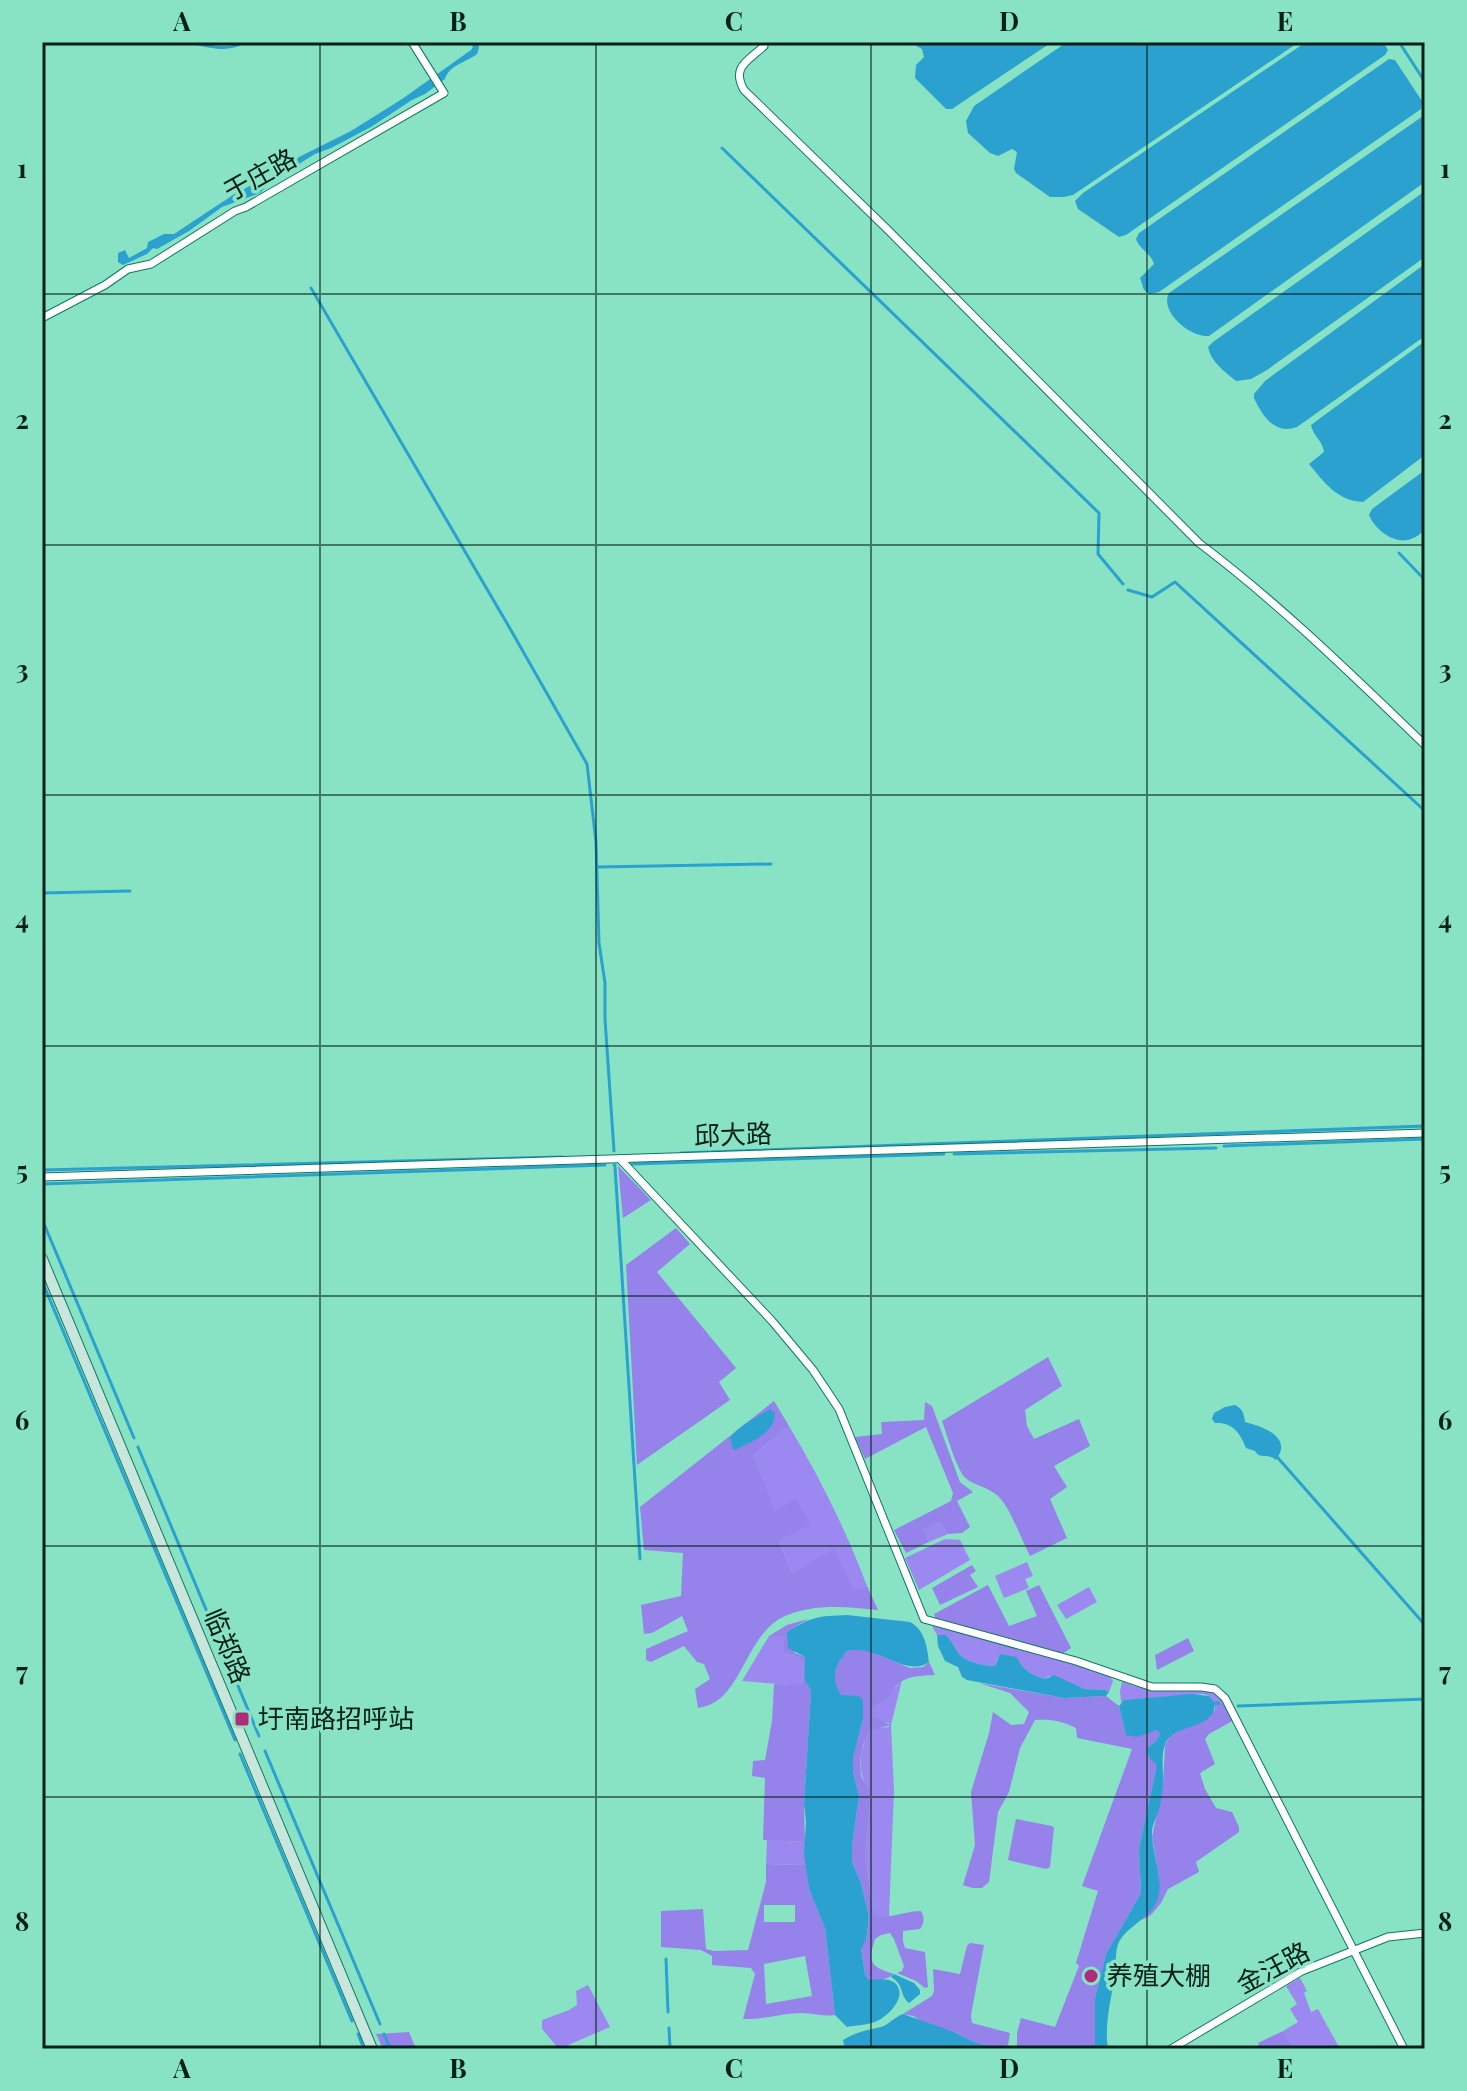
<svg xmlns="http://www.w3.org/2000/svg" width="1467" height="2091" font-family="'Playfair Display','Noto Sans SC',serif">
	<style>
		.green { fill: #9b89f1 }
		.forest { fill: #9582eb; fill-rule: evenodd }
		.water { fill: #2ba1d0 }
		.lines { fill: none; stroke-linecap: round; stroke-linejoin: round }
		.stream { stroke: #2ba1d0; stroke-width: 3 }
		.minor-casing { stroke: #0d795f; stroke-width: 9 }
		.secondary-casing { stroke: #0d795f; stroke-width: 12 }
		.minor { stroke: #fff; stroke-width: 7 }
		.secondary { stroke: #c9e6dd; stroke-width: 10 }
		.grid { fill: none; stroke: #032018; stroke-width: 2; stroke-opacity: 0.55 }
		.poi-dot { fill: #af2d78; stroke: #88e3c4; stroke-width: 3 }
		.labels { text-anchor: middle; stroke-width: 7; stroke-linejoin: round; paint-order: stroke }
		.street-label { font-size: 26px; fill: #032018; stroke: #88e3c4 }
		.poi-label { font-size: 26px; fill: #032018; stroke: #88e3c4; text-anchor: start }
		.neatline { fill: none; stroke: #032018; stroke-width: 3 }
		.grid-label { font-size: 26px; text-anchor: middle; font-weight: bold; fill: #032018 }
	</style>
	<rect width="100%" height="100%" fill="#88e3c4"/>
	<g class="green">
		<path d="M 789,1426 C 820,1478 846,1530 867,1586 L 855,1592 L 834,1550 L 792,1573 L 779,1541 L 811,1523 L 775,1512 L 766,1485 L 753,1455 Z"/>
		<path d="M 940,1522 L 948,1534 L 929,1542 L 922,1529 Z"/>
		<path d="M 945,1539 L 960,1540 L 970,1560 L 919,1590 L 905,1558 Z"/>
		<path d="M 1027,1562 L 1033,1576 L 1025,1579 L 1029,1588 L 1004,1598 L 995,1576 Z"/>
		<path d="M 1089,1587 L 1097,1602 L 1066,1619 L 1057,1605 Z"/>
		<path d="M 932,1626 C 992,1637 1053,1656 1110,1677 L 1113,1681 L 1109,1692 L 1105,1690 L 1084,1689 L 1049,1676 L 1045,1679 C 1032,1675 1022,1670 1017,1657 L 997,1659 L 995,1666 C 985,1666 971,1663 962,1657 C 955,1651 953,1641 946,1635 L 937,1635 Z"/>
		<path d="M 769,1636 L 785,1636 L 792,1654 L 803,1660 L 802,1686 L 742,1681 Z"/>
		<path d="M 902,1680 L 891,1725 L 894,1791 L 889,1916 L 879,1918 L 874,1915 L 865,1854 L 866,1785 C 856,1767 861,1749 869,1731 L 877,1728 L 889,1727 L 889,1723 L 881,1722 L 872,1717 L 872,1711 L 877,1705 L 890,1697 L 892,1691 Z"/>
		<path d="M 1122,1682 C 1130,1684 1138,1688 1147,1689 C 1172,1693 1210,1681 1226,1704 L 1215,1703 L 1209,1696 L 1203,1694 L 1124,1700 L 1121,1703 L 1120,1691 Z"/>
		<path d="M 767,1840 L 805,1842 L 806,1865 L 766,1864 Z"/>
		<path d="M 1300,1978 L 1307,1991 L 1304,1993 L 1311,2012 L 1318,2009 L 1340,2049 L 1294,2049 L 1283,2031 L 1298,2022 L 1290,2009 L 1297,2004 L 1286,1986 Z"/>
		<path d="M 588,1985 L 610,2027 L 559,2049 L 542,2029 L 542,2020 L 569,2010 L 577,2005 L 576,1991 Z"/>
	</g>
	<g class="forest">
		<path d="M 618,1166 L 651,1200 L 623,1218 Z"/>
		<path d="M 676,1228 L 690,1244 L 657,1272 L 736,1368 L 719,1382 L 730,1400 L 637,1465 L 626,1265 Z"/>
		<path d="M 1048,1357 L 1062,1386 L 1025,1410 L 1027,1426 L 1034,1439 L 1079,1419 L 1090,1446 L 1054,1466 L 1067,1487 L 1050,1499 L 1067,1538 L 1030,1556 C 1022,1541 1010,1507 998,1496 C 988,1486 969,1485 962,1474 C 953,1458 948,1438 942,1421 Z"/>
		<path d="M 774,1401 L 789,1426 L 753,1455 L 766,1485 L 775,1511 L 796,1499 L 811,1524 L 779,1541 L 792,1573 L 834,1549 L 855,1591 L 867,1586 L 878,1610 C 847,1607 815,1603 785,1616 C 744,1634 742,1704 698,1708 L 695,1689 L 710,1679 L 704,1664 L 697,1662 L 684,1646 L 651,1662 L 646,1660 L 646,1649 L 688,1631 L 682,1616 L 652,1633 L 644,1634 L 641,1605 L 681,1596 L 683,1553 L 644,1550 L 640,1507 Z"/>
		<path d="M 925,1402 L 932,1406 L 960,1482 L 973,1492 L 957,1501 L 970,1527 L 962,1533 L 948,1534 L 940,1522 L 923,1529 L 929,1542 L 906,1553 L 894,1530 L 951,1501 L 953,1493 L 926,1427 L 865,1459 L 855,1437 L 882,1434 L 881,1422 L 924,1420 Z"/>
		<path d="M 972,1565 L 976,1571 L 970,1575 L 978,1587 L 940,1605 L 932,1588 Z"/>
		<path d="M 988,1585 L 1009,1626 L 1037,1616 L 1026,1591 L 1039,1585 L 1071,1648 L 1062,1654 L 936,1620 L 934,1614 Z"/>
		<path d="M 808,1619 L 787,1632 L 795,1653 L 805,1657 L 805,1681 L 811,1691 L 804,1804 L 805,1842 L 763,1840 L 765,1778 L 752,1776 L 753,1761 L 765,1760 L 772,1721 L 774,1684 L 802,1685 L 803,1660 L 792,1654 L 784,1653 L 784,1636 L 769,1636 L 787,1625 Z"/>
		<path d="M 1188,1638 L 1194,1651 L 1157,1670 L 1155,1655 Z"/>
		<path d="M 856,1648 L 871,1652 L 910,1668 L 923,1667 L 929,1662 L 935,1675 C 915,1676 897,1676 890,1697 L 877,1705 L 872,1711 L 873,1717 L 891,1725 L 869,1731 L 863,1745 L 860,1760 L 861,1776 L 870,1792 L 865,1854 L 874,1915 C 888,1920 905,1911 921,1911 C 925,1917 924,1924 920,1929 L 903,1931 L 903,1941 L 905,1948 L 925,1952 L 928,1987 L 925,1988 L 916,1981 L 897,1973 L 902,1971 L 904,1966 L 894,1939 L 890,1933 L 881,1935 L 875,1939 C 867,1963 871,1967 894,1974 C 887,1980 878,1980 869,1980 L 865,1974 L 861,1948 L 866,1940 L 869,1917 L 861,1883 L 852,1862 L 852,1846 L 859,1795 L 853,1772 L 853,1757 L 863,1719 C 840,1694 821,1683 847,1651 Z"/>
		<path d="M 979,1683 L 1064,1698 L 1106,1696 L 1119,1706 L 1126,1735 L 1157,1730 L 1160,1734 L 1156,1741 L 1148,1747 L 1156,1763 L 1156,1769 L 1139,1849 L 1141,1893 L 1106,1954 L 1095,1998 L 1095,2049 L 1054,2049 L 1025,2046 L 1017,2049 L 1017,2033 L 1021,2018 L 1055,2027 L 1079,1966 L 1076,1963 L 1098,1891 L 1082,1886 L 1132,1749 L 1077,1738 L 1076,1728 C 1062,1721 1051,1719 1035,1720 L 1020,1748 L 1009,1792 L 998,1812 L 989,1882 L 982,1888 L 972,1888 L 963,1885 L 975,1845 L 971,1792 L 989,1733 L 993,1712 L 1011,1725 L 1024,1724 L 1029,1712 L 1010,1693 Z"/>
		<path d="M 1215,1703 L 1226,1704 L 1234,1720 L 1209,1734 L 1205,1739 L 1215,1764 L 1200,1773 L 1205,1789 L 1216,1808 L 1232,1812 L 1239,1827 L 1239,1832 L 1196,1862 L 1199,1872 L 1168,1889 L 1161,1903 L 1151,1915 L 1142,1920 L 1156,1904 L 1159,1876 L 1152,1837 L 1163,1785 L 1165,1745 L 1170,1736 L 1215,1710 Z"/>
		<path d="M 1016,1819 L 1052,1826 L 1054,1828 L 1050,1867 L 1046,1869 L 1008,1860 Z"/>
		<path d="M 766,1864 L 806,1865 L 809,1889 L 825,1928 L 835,2015 C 823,2017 814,2013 802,2013 C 783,2013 763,2020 743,2019 L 755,1974 L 751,1968 L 712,1965 L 712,1956 L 701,1950 L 661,1947 L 661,1911 L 703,1909 L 706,1949 L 714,1951 L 748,1950 L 766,1882 ZM 764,1905 L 795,1905 L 795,1922 L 764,1922 ZM 805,1956 L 812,1996 L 766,2004 L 764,1964 Z"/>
		<path d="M 970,1943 L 984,1945 L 971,2015 L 972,2023 L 1010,2033 L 1008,2045 L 997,2049 L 974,2042 L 954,2032 L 924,2023 L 913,2016 L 903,2014 L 932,1996 L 934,1991 L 933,1969 L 960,1974 L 967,1946 Z"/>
		<path d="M 1283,2031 L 1294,2049 L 1260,2049 L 1258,2043 Z"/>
		<path d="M 409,2032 L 416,2049 L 383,2049 L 376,2034 Z"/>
	</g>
	<g class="water">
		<path d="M 469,42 L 477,42 C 480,46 479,49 477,54 C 467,62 449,65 445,79 L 425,94 L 412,100 L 371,127 L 331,148 L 315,154 L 270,182 L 269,184 L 260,193 L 222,207 L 189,231 L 157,249 L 153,248 L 147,254 L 123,265 L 118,262 L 118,253 L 125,250 L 129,258 L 147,248 L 148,242 L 164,234 L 174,234 L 233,195 L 255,183 L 263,183 L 299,157 L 351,131 L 402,99 L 471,50 L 473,47 Z"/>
		<path d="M 909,42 L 1052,42 L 952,109 L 946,109 L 915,78 L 916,65 L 924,57 L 922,49 Z"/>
		<path d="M 1067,42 L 1299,42 L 1073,195 L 1064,197 L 1050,197 L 1016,173 L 1014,169 L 1017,152 L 1012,149 L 998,156 L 990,153 L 968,133 L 966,121 L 974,106 Z"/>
		<path d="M 1306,42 L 1383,42 L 1388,50 L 1385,55 L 1126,235 L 1119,237 L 1078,209 L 1075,201 L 1083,193 Z"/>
		<path d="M 1389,59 L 1395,60 L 1422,101 L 1421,109 L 1159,292 L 1149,294 L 1144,290 L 1140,278 L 1154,264 C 1151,253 1139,249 1136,239 L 1139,233 Z"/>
		<path d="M 1423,116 L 1425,116 L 1425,182 L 1209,336 C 1191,338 1159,312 1169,293 Z"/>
		<path d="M 1425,191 L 1425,257 L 1267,370 L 1251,379 L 1236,381 C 1225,372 1211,362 1208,347 L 1213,342 Z"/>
		<path d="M 1425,264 L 1425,336 L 1297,427 C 1275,435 1263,417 1254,398 L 1254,394 L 1265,381 Z"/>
		<path d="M 1425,341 L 1425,455 L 1363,502 C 1337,501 1324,482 1309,464 L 1324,452 C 1323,441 1313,436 1311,425 Z"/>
		<path d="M 1425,470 L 1425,530 C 1420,534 1414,539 1407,540 C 1392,543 1374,528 1369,515 L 1372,509 Z"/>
		<path d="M 1235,1405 C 1243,1409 1244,1414 1245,1422 C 1264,1427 1293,1437 1276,1460 C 1274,1459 1273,1457 1271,1457 C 1264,1454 1260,1459 1255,1451 L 1246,1448 C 1240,1433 1233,1422 1215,1423 L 1212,1419 L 1214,1413 L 1225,1407 Z"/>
		<path d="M 770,1409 L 775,1413 C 774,1434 752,1441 735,1450 L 733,1449 L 730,1438 C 740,1424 756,1418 770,1409 Z"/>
		<path d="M 847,1615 L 910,1622 C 925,1630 927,1647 929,1662 C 907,1679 875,1643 847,1651 C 835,1666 830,1677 841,1695 L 859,1696 L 863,1700 L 863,1719 L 853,1758 L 853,1772 L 859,1795 L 852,1846 L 852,1862 L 861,1883 L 869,1917 L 866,1940 L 861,1949 L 865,1974 L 869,1980 C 877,1980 888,1977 895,1983 C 908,1995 890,2014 879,2020 C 870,2025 857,2025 847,2027 L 835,2015 L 825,1928 L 809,1889 L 804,1854 L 806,1822 L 804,1804 L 811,1691 L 805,1681 L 805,1657 L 788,1648 L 787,1632 C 811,1617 818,1616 847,1615 Z"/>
		<path d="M 937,1635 L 946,1635 C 953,1641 955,1651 962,1657 C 971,1663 985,1666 995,1666 L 1000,1654 L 1017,1657 C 1022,1670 1032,1675 1045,1679 L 1054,1675 L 1084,1689 L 1105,1690 L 1109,1692 L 1106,1696 L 1064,1698 L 967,1680 L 962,1677 L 958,1667 L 945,1661 L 938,1646 Z"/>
		<path d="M 1192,1694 L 1209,1696 L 1215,1703 C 1215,1730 1176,1723 1166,1742 C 1160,1755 1164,1772 1163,1785 C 1162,1793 1161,1802 1159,1809 C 1157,1817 1152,1824 1152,1833 C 1152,1853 1162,1873 1159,1894 C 1156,1916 1131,1923 1120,1940 C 1114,1949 1117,1965 1115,1976 C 1111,1999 1104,2026 1108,2049 L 1095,2049 L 1095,1998 L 1106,1954 L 1141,1893 L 1139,1849 L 1156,1769 L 1156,1763 L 1151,1760 L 1147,1752 L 1148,1747 L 1156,1741 L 1160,1734 L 1157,1730 L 1137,1737 L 1126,1735 L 1119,1706 L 1124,1700 Z"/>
		<path d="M 894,1974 L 914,1983 L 920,1990 L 920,1994 L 909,2003 C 899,1995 905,1985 891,1977 Z"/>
		<path d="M 903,2014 L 954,2032 L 974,2042 L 997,2049 L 845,2049 L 843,2040 C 856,2032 867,2030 881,2027 C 890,2024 894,2017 903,2014 Z"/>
	</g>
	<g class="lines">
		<g class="stream">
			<path d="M 190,42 C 208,46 227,52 244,42"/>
			<path d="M 1399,42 L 1425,82"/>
			<path d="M 722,148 L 1099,513 L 1098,554 L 1123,584"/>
			<path d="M 311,288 L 512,632 L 587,764 L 596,842 L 599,943 L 605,983 L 605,1019 L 614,1151"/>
			<path d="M 1399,553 L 1425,580"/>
			<path d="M 1128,590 L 1152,597 L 1175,582 L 1425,811"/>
			<path d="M 597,867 L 771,864"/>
			<path d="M 42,893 L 130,891"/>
			<path d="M 1224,1146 L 1425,1139"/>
			<path d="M 681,1153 L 1425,1126"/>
			<path d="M 954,1154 L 1216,1148"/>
			<path d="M 632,1164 L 944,1154"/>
			<path d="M 614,1165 L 615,1165"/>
			<path d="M 615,1167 L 640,1559"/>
			<path d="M 42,1170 L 562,1157"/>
			<path d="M 42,1184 L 605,1165"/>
			<path d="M 42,1219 L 134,1438"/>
			<path d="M 42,1281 L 235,1740"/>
			<path d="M 138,1447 L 259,1736"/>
			<path d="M 1278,1458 L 1425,1625"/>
			<path d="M 1215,1703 L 1219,1703"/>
			<path d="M 1238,1706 L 1425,1699"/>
			<path d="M 265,1751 L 380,2024"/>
			<path d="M 240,1754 L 352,2021"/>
			<path d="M 666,1959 L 668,2012"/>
			<path d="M 669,2028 L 670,2049"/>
			<path d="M 358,2034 L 364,2049"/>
			<path d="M 384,2034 L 390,2049"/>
		</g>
		<defs>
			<g id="minor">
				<path d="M 763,42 L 764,46 C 748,61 731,67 744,90 L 887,229 L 1199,543 C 1280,604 1352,675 1425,745"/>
				<path d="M 42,318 L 105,285 L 128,269 L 151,264 L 235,211 L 246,207 L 444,93 L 412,42"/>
				<path d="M 620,1159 L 772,1321 L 813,1370 L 839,1409 L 924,1619 L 1076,1661 L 1152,1687 L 1201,1687 L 1215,1689 L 1225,1698 L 1404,2049"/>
				<path d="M 42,1177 L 1425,1133"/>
				<path d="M 1171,2049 L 1302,1971 L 1388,1937 L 1425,1933"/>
			</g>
			<path id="secondary" d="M 42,1259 L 372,2049"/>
		</defs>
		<use href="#minor" class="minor-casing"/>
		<use href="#secondary" class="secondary-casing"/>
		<use href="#minor" class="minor"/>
		<use href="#secondary" class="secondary"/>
	</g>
	<path class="grid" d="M 320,42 L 320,2049M 596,42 L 596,2049M 871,42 L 871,2049M 1147,42 L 1147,2049M 42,294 L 1425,294M 42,545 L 1425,545M 42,795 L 1425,795M 42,1046 L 1425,1046M 42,1296 L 1425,1296M 42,1546 L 1425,1546M 42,1797 L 1425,1797"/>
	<g class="poi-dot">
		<rect x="234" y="1711" width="16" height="16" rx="4"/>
		<circle cx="1091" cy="1976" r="8"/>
	</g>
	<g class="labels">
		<g class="street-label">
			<text transform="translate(260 175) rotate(-29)" y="9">于庄路</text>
			<text transform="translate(733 1135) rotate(-2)" y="9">邱大路</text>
			<text transform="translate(227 1646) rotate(67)" y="9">临郑路</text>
			<text transform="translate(1273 1968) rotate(-28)" y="9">金汪路</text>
		</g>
		<g class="poi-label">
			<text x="258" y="1728">圩南路招呼站</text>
			<text x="1107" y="1985">养殖大棚</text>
		</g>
	</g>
	<rect width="1467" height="2091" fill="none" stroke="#88e3c4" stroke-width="88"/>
	<rect x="44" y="44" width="1379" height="2003" class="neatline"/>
	<g class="grid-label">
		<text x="182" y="31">A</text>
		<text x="458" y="31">B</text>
		<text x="734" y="31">C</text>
		<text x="1009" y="31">D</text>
		<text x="1285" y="31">E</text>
		<text x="22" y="178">1</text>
		<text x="1445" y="178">1</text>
		<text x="22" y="429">2</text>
		<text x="1445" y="429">2</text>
		<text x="22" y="679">3</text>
		<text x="1445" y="679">3</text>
		<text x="22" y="929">4</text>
		<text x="1445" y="929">4</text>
		<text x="22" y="1180">5</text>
		<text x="1445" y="1180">5</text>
		<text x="22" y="1430">6</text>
		<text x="1445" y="1430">6</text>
		<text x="22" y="1681">7</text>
		<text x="1445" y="1681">7</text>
		<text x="22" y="1931">8</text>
		<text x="1445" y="1931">8</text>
		<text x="182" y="2078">A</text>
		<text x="458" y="2078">B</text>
		<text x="734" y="2078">C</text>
		<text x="1009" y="2078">D</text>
		<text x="1285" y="2078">E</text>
	</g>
</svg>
